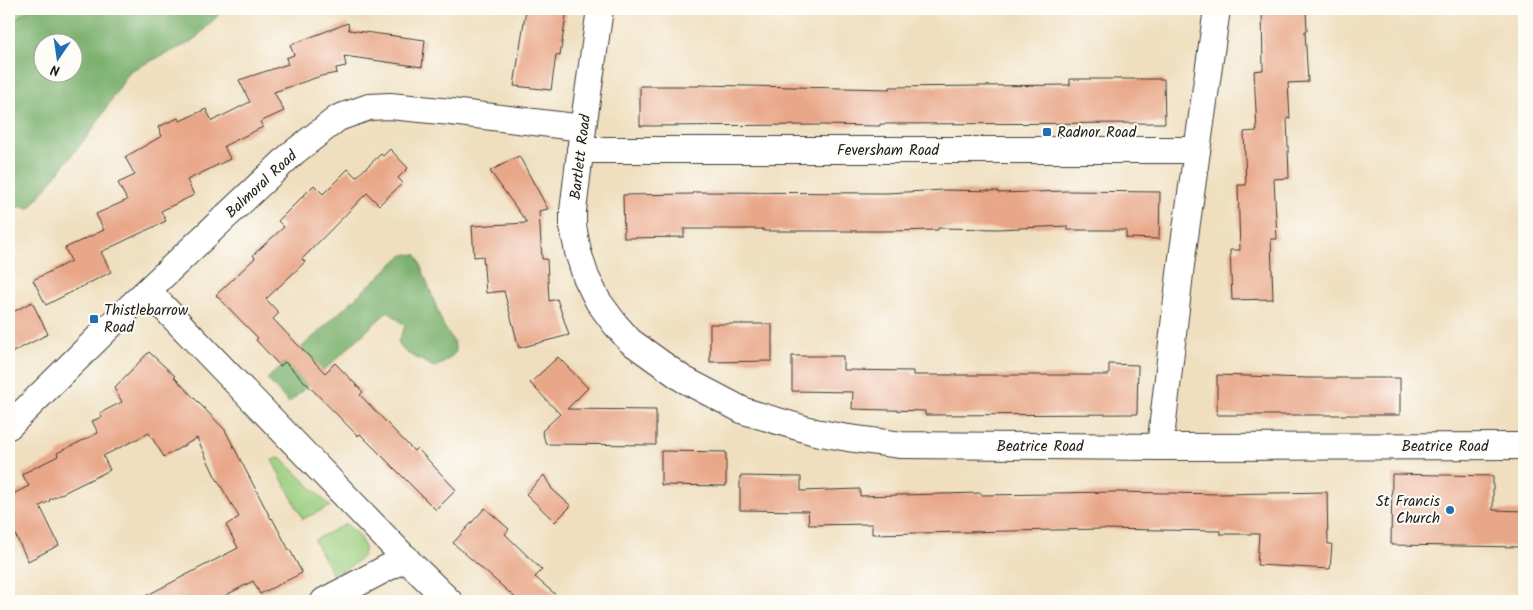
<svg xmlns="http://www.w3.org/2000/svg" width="1533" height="610" font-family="Kalam,sans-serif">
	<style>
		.green { fill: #9bce7f; stroke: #5c754e }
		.forest { fill: #7cb16e; stroke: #4c6645; fill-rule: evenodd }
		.building { fill: #e9a789 }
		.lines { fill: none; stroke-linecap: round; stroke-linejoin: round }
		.minor-casing { stroke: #3c3934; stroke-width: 28 }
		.minor { stroke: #fff; stroke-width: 26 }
		.poi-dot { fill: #1f6fb2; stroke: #fdfcf7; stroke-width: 2 }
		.labels { text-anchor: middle; stroke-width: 4; stroke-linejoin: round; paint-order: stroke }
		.poi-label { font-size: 15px; fill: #1c1c1c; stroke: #fdfcf7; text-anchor: start }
		.street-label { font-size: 15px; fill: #1c1c1c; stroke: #fdfcf7 }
	</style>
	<rect width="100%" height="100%" fill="#fdfcf7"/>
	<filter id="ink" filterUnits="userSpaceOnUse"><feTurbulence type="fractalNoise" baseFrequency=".02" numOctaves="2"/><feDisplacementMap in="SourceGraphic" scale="10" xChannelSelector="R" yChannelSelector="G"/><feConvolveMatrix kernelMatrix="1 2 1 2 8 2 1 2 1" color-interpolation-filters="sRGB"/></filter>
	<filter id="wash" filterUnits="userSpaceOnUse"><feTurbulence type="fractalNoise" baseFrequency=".0096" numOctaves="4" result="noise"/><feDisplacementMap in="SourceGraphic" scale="20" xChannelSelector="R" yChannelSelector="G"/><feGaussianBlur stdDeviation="1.12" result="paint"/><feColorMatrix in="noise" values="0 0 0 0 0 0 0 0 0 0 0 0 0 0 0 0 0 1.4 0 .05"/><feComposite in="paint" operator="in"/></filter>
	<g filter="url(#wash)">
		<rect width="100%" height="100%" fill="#efdfbf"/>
		<g class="green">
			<path d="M 9,9 L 30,9 L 9,24 Z"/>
			<path d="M 278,458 L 283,460 L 330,506 L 303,519 L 272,460 Z"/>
			<path d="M 346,524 C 379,553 363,559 333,576 L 314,540 Z"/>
		</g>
		<g class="forest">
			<path d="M 30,9 L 224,9 L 193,41 L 130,71 L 93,129 L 30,208 L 9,206 L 9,24 ZM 42,42 L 72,42 L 72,72 L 42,72 Z"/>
			<path d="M 407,254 L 417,255 L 443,325 L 454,342 L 456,352 L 444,363 L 434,367 L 405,352 L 398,342 L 405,326 L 388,311 L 289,403 L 267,379 L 401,256 Z"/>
		</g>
		<g id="blocks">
			<g class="building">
				<path d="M 526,9 L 567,9 L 560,56 L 556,55 L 551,90 L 514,86 Z"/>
				<path d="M 1262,9 L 1306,9 L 1307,31 L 1305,31 L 1308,82 L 1288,83 L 1290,118 L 1287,118 L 1289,178 L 1274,179 L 1277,239 L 1271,239 L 1273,299 L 1232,300 L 1230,250 L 1240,250 L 1238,185 L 1246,185 L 1244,132 L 1257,131 L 1254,71 L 1263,70 Z"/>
				<path d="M 348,23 L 349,30 L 425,40 L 422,67 L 344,56 L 346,66 L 336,68 L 337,73 L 321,76 L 274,92 L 284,111 L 260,122 L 263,127 L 224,146 L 230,159 L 187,180 L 194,195 L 161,211 L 166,221 L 101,252 L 111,272 L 46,305 L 33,280 L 71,261 L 65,248 L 104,230 L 96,214 L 127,200 L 118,183 L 135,175 L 125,157 L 162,136 L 158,127 L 178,118 L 180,121 L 206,109 L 212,121 L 250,102 L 239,80 L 288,64 L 286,58 L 294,55 L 290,45 Z"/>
				<path d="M 1070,79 L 1164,79 L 1165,123 L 880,124 L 880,126 L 821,125 L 640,126 L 640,86 L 699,86 L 699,85 L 890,89 L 890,87 L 1070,85 Z"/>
				<path d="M 390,149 L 408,168 L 398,178 L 403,183 L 379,205 L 367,193 L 302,259 L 305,262 L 266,299 L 279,313 L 273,319 L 325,373 L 335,363 L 363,392 L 360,395 L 414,451 L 417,448 L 456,490 L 436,510 L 360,434 L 358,436 L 285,362 L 280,366 L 256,340 L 258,338 L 216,295 L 255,258 L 253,255 L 284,227 L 278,221 L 314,185 L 323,194 L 348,169 L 356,177 L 381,154 L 383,156 Z"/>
				<path d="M 519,156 L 548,209 L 539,211 L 542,259 L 547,259 L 549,301 L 557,299 L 569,335 L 519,348 L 504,291 L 486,293 L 483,256 L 474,257 L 472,226 L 527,223 L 490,171 Z"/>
				<path d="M 944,190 L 998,191 L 998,193 L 1067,191 L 1160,192 L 1159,239 L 1126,238 L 1126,230 L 1067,230 L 1067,226 L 997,229 L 938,228 L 938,230 L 888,231 L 763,231 L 763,229 L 684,229 L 684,237 L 624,238 L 623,195 L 693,194 L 693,192 L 887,193 Z"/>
				<path d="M 32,302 L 48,334 L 9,354 L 9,314 Z"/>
				<path d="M 710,324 L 772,324 L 772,361 L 710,362 Z"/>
				<path d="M 149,352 L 175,376 L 174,377 L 225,430 L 271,519 L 272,518 L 289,550 L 290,550 L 302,573 L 260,594 L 253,581 L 215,601 L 136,601 L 238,548 L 226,525 L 239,517 L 215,476 L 197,438 L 164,457 L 149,433 L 103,456 L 110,470 L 49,500 L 50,501 L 40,506 L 59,545 L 28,561 L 9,522 L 9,496 L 29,486 L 22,474 L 58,456 L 57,453 L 98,433 L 92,421 L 102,417 L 100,413 L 122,402 L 114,388 Z"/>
				<path d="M 792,356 L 843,356 L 843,370 L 913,371 L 913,375 L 1109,375 L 1109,364 L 1138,365 L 1137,414 L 925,415 L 925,411 L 852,409 L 853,392 L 792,391 Z"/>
				<path d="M 558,357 L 588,388 L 567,409 L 656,410 L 656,445 L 546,444 L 542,431 L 560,414 L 530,383 Z"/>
				<path d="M 1217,375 L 1307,378 L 1400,378 L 1400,415 L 1217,415 Z"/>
				<path d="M 661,451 L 726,452 L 726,486 L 661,485 Z"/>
				<path d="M 1392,474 L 1493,476 L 1493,510 L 1524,511 L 1524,547 L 1391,545 Z"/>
				<path d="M 544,475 L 552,489 L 571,506 L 555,522 L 526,494 Z"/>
				<path d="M 740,476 L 801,477 L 801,491 L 860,489 L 860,496 L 981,493 L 981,495 L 1052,494 L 1052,493 L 1116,492 L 1220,494 L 1327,492 L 1328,544 L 1332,544 L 1330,569 L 1257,565 L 1259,534 L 1220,534 L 1220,531 L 1102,529 L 872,534 L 872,524 L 809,525 L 808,511 L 740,510 Z"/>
				<path d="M 485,508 L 509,529 L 505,534 L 542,570 L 535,577 L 563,601 L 519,601 L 453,543 Z"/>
			</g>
		</g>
	</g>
	<g filter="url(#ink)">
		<use href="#blocks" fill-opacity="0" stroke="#3c3934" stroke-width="1"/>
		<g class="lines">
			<defs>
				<g id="minor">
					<path d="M 600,9 L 583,128 L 573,211 L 573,226 L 578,252 L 586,277 L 598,301 L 615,324 L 630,341 L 683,379 L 744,411 L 815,432 L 848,438 L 901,445 L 1160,447 L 1524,446"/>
					<path d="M 580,150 L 1197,150"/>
					<path d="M 148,291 L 408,561 L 449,601"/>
					<path d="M 9,426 L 112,324 L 293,153 L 338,118 L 369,107 L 390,106 L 451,112 L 583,128"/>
					<path d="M 1160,447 L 1181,265 L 1217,9"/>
					<path d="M 324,601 L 406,558"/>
				</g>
			</defs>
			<use href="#minor" class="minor-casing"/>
			<use href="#minor" class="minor"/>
		</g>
	</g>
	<g class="poi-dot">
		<rect x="1042" y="127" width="10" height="10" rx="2.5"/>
		<rect x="89" y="314" width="10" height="10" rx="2.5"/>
		<circle cx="1450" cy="510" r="5"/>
	</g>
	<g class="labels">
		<g class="poi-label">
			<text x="1057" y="137">Radnor Road</text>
			<text x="104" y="315">Thistlebarrow<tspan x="104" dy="17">Road</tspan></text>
			<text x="1440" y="506" text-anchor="end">St Francis<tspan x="1440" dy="17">Church</tspan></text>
		</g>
		<g class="street-label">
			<text x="888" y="155">Feversham Road</text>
			<text transform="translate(580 157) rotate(-83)" y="5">Bartlett Road</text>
			<text transform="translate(261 184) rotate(-43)" y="5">Balmoral Road</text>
			<text x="1040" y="451">Beatrice Road</text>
			<text x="1445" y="451">Beatrice Road</text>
		</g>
	</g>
	<rect width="1533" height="610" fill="none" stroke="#fdfcf7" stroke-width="30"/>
	<g transform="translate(58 58) rotate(193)"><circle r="24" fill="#fdfcf7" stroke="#a3a29f"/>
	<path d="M0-4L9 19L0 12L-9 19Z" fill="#1f6fb2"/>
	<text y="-8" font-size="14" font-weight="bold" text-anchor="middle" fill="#1c1c1c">N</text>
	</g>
</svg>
